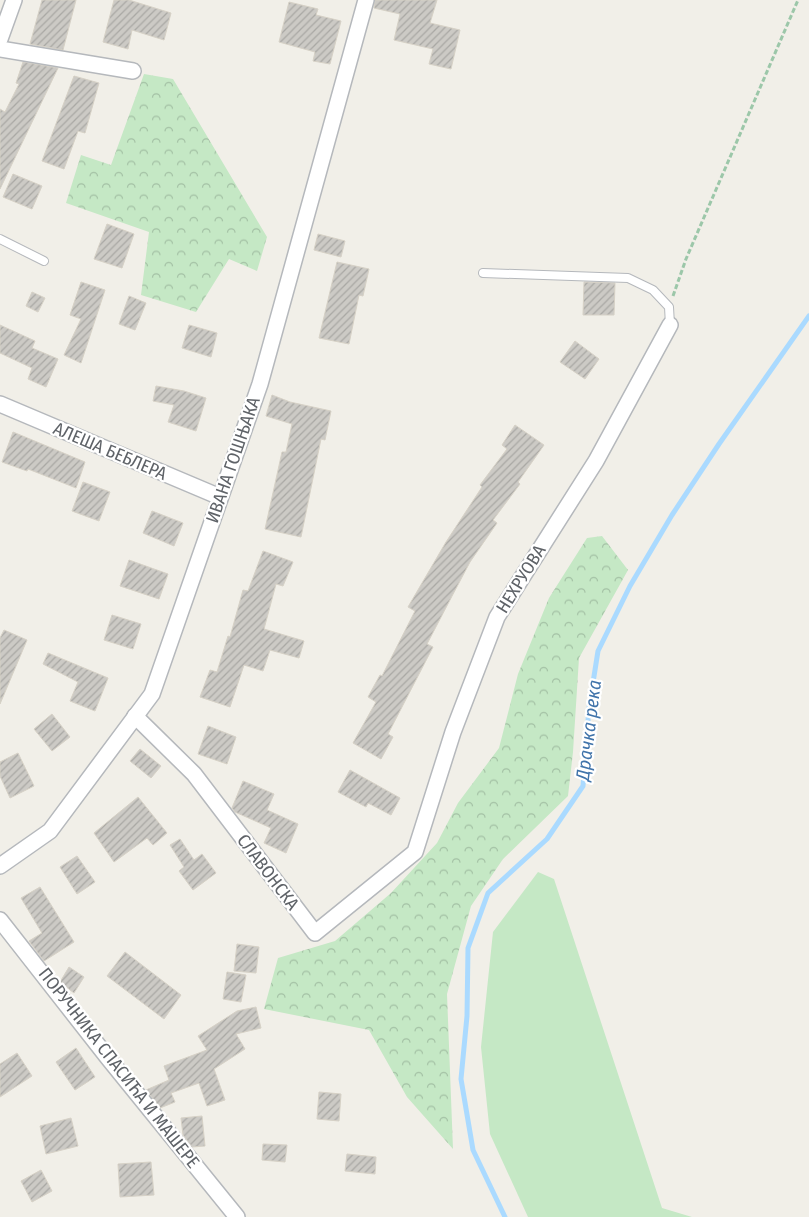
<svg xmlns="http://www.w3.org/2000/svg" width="809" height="1217" font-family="'Fira Sans Condensed',sans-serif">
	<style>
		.grass { fill: #c5e8c5 }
		.forest { fill: url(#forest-crowns) }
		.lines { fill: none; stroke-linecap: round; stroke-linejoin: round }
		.stream { stroke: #aadaff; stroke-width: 5 }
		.building { fill: url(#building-hatch); stroke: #d6d1c6 }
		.service-casing { stroke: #b5b8bc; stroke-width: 10 }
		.minor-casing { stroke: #b5b8bc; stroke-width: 18 }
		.path { stroke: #9cc7a9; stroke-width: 3; stroke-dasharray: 5 2.5; stroke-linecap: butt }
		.service { stroke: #fff; stroke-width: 8 }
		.minor { stroke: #fff; stroke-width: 15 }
		.labels { text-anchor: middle; stroke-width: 4.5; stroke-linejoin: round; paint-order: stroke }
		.street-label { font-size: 18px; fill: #5f6368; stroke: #fff }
		.water-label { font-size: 19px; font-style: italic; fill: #4174aa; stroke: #fff }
	</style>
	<defs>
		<pattern id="forest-crowns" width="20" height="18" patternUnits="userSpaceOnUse" patternTransform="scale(1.25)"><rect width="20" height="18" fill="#c5e8c5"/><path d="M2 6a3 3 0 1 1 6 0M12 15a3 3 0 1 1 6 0" fill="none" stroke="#a3c0a4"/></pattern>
		<pattern id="building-hatch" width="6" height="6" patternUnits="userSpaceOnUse" patternTransform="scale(1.25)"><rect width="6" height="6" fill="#cccac5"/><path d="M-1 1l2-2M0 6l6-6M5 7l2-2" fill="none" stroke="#a9a8a4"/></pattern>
	</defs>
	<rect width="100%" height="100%" fill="#f1efe8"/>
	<path class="grass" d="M 538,872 L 554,879 L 662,1208 L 692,1217 L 528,1217 L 490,1134 L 481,1047 L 493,932 Z"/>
	<g class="forest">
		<path d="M 144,74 L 173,79 L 267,237 L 257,271 L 229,259 L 196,312 L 141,295 L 149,232 L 66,203 L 81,155 L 111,165 Z"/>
		<path d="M 602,536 L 628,570 L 579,658 L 573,752 L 568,796 L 503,859 L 471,906 L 447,994 L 453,1149 L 407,1097 L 369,1030 L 264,1009 L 278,958 L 335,941 L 391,893 L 437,843 L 458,803 L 499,748 L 518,674 L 549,598 L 587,538 Z"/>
	</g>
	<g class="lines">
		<path class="stream" d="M 505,1217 L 473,1150 L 461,1079 L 467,1016 L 468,948 L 488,893 L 547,839 L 583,786 L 589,708 L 598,651 L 630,586 L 672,515 L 719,444 L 809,316"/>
	</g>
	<g class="building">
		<path d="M 42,0 L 76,0 L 63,50 L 30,44 Z"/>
		<path d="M 114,0 L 129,0 L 171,13 L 164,40 L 132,30 L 128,49 L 103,42 Z"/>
		<path d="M 375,0 L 437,0 L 430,23 L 460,30 L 451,69 L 429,64 L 433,49 L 394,40 L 400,14 L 374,8 Z"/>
		<path d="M 289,2 L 318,9 L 316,15 L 341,21 L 330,64 L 313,61 L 315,52 L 279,42 Z"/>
		<path d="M 23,62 L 58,68 L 0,189 L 0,109 L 5,112 L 19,84 L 16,83 Z"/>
		<path d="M 74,76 L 99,83 L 85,133 L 78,131 L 64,169 L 42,161 Z"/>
		<path d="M 13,174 L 42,186 L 32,209 L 3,197 Z"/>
		<path d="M 107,224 L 134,234 L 122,268 L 94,259 Z"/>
		<path d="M 318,234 L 345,241 L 341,257 L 314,250 Z"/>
		<path d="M 337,262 L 369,269 L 363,296 L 359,295 L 349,344 L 319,338 Z"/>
		<path d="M 81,282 L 105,290 L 81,363 L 64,355 L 81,319 L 70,315 Z"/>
		<path d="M 584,282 L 615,283 L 614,315 L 583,315 Z"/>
		<path d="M 32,292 L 45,298 L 38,312 L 26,306 Z"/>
		<path d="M 129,296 L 146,303 L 135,330 L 119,324 Z"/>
		<path d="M 0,325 L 35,341 L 32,348 L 58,359 L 46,387 L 28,379 L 32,368 L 0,353 Z"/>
		<path d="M 189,325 L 217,333 L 211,357 L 182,348 Z"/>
		<path d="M 575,341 L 599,359 L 585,379 L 560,362 Z"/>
		<path d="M 156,386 L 184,391 L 206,398 L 196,431 L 168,422 L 174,405 L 153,401 Z"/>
		<path d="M 272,395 L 290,402 L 331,411 L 325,440 L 321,439 L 301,537 L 265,529 L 282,452 L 286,452 L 292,424 L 266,416 Z"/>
		<path d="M 515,425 L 544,445 L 518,482 L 520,484 L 493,520 L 497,523 L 470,562 L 451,598 L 427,644 L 433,647 L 388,734 L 393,737 L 381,759 L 353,743 L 376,702 L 368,697 L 380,675 L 382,676 L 415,611 L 408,607 L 446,542 L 482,487 L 480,485 L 507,449 L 502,445 Z"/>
		<path d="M 13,432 L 85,462 L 76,488 L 28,469 L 27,471 L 2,462 Z"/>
		<path d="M 83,482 L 110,492 L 99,521 L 72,511 Z"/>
		<path d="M 152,511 L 183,523 L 174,546 L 143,533 Z"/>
		<path d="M 263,551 L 293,562 L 283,586 L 276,584 L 264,629 L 304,641 L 299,658 L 270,650 L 263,671 L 244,665 L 230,707 L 200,697 L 210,670 L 217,672 L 228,636 L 230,637 L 243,590 L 248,591 Z"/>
		<path d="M 129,560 L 168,574 L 159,599 L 120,586 Z"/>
		<path d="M 112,615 L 141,624 L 133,649 L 104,640 Z"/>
		<path d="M 4,630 L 27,640 L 0,704 L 0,638 Z"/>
		<path d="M 48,653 L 108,678 L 95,711 L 70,701 L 78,682 L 43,664 Z"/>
		<path d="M 52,714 L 70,737 L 52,751 L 34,729 Z"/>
		<path d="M 208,726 L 236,737 L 227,764 L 198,754 Z"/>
		<path d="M 140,749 L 161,766 L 151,778 L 130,761 Z"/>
		<path d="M 18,753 L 34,786 L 10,798 L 0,776 L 0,762 Z"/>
		<path d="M 350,770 L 400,798 L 391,815 L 368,803 L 366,807 L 338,792 Z"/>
		<path d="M 243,781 L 274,794 L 267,810 L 298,824 L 286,853 L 264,843 L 271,828 L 235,812 L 232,808 Z"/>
		<path d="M 138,797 L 167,833 L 153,845 L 147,838 L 114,862 L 94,833 Z"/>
		<path d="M 180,839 L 194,860 L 202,854 L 216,873 L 193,890 L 179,871 L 184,867 L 170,845 Z"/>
		<path d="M 77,856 L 95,882 L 77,894 L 60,867 Z"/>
		<path d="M 40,887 L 74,942 L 44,961 L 29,941 L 42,933 L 21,898 Z"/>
		<path d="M 237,944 L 259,947 L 256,973 L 234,971 Z"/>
		<path d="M 125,952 L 181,995 L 164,1019 L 107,976 Z"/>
		<path d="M 69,967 L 84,977 L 74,993 L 60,982 Z"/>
		<path d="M 227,972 L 246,975 L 241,1002 L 223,999 Z"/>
		<path d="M 256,1007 L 261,1028 L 236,1034 L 245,1049 L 214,1069 L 225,1100 L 207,1106 L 199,1083 L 171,1093 L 175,1102 L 160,1108 L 146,1090 L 169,1080 L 164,1066 L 207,1050 L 198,1036 L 237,1011 Z"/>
		<path d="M 76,1048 L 95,1077 L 75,1090 L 56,1062 Z"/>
		<path d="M 17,1053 L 32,1076 L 0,1097 L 0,1064 Z"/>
		<path d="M 319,1092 L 341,1094 L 339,1121 L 317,1119 Z"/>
		<path d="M 202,1116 L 205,1146 L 192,1147 L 183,1135 L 181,1118 Z"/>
		<path d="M 71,1118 L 78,1146 L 46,1154 L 40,1126 Z"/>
		<path d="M 263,1144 L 287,1145 L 285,1162 L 262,1160 Z"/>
		<path d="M 347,1154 L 376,1157 L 375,1174 L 345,1171 Z"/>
		<path d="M 151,1162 L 154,1195 L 120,1197 L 118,1164 Z"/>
		<path d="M 41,1170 L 52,1191 L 32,1202 L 21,1181 Z"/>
	</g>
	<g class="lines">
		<defs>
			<g id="service">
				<path d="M 0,239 L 44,261"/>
				<path d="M 483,273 L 628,278 L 653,290 L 669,307 L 670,325"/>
			</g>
			<g id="minor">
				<path d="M 0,39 L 14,0"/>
				<path d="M 0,49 L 133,71"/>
				<path d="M 0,404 L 220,497"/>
				<path d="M 135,716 L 194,774 L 315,933 L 415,852 L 453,732 L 497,617 L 596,461 L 670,325"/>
				<path d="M 0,866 L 50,831 L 152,694 L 260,384 L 366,0"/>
				<path d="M 0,920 L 108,1058 L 237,1217"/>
			</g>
		</defs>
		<use href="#service" class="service-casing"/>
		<use href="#minor" class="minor-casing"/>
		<path class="path" d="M 673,296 L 686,259 L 798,0"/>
		<use href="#service" class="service"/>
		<use href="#minor" class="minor"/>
	</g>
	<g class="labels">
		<g class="street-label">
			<text transform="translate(110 451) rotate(23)" y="6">АЛЕША БЕБЛЕРА</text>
			<text transform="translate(233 460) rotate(-71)" y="6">ИВАНА ГОШЊАКА</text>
			<text transform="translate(521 579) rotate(-58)" y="6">НЕХРУОВА</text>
			<text transform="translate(268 872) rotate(53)" y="6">СЛАВОНСКА</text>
			<text transform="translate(119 1068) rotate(52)" y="6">ПОРУЧНИКА СПАСИЋА И МАШЕРЕ</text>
		</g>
		<g class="water-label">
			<text transform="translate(588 730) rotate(-83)" y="7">Драчка река</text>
		</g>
	</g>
</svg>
